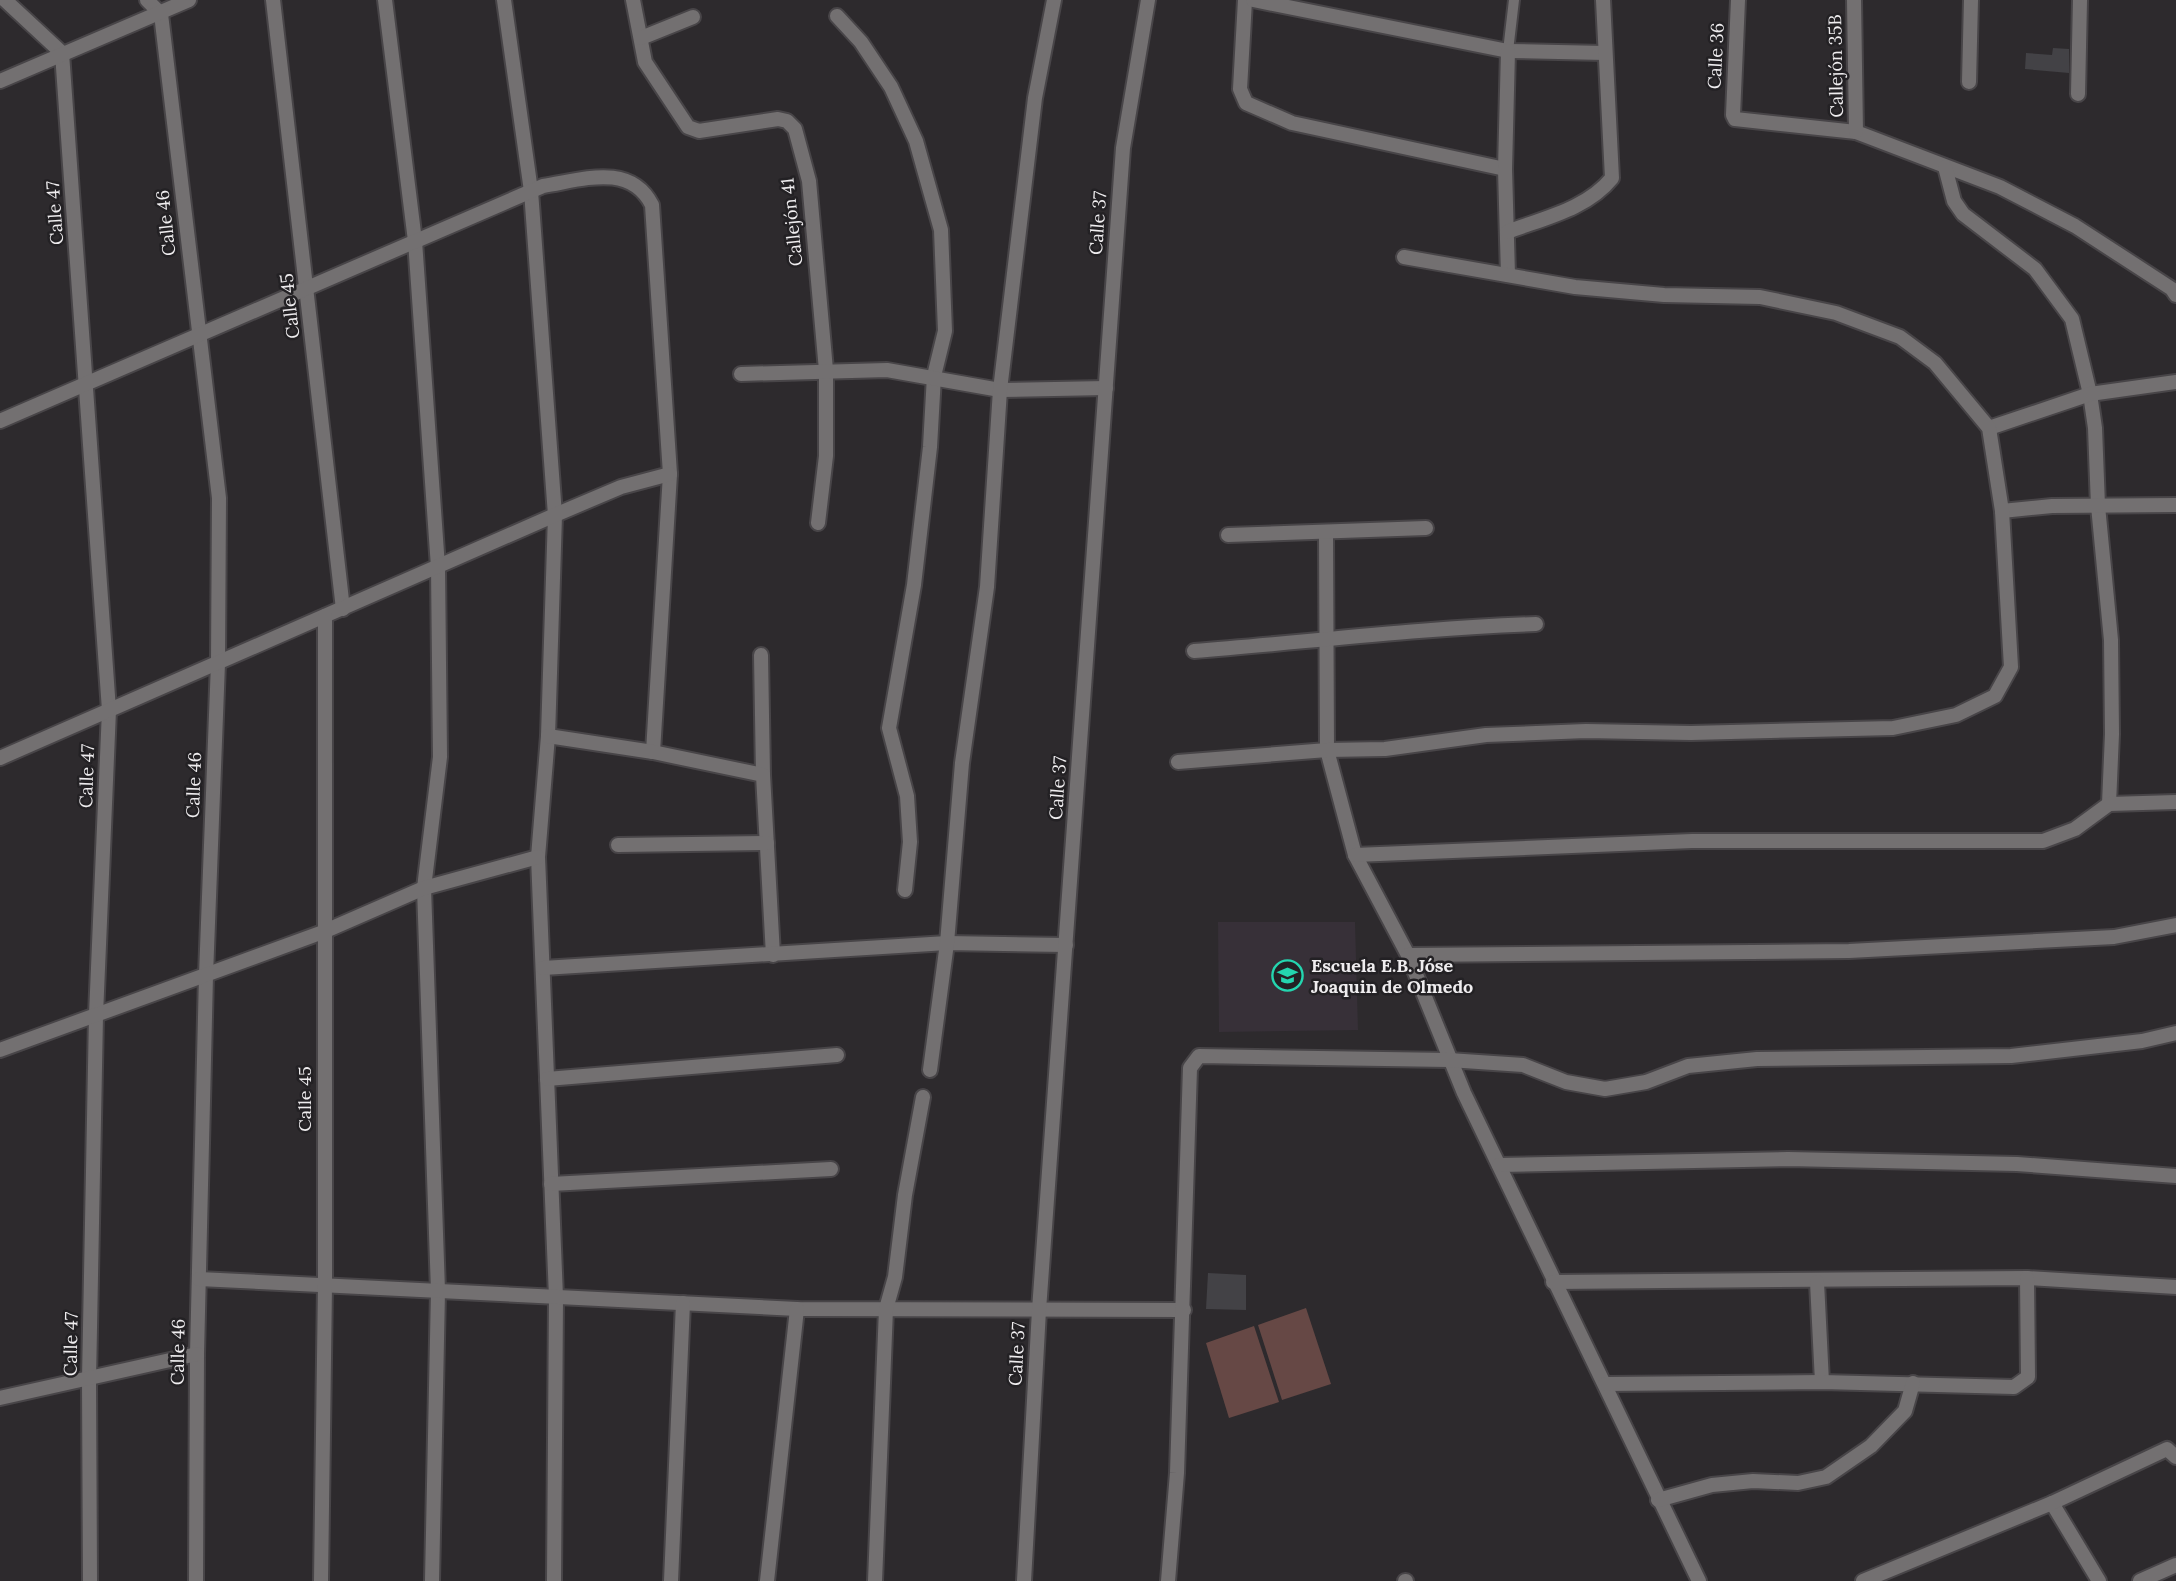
<svg xmlns="http://www.w3.org/2000/svg" width="2176" height="1581" font-family="Lora,serif">
	<style>
		.built { fill: #373038 }
		.green { fill: #664845 }
		.building { fill: #434246 }
		.lines { fill: none; stroke-linecap: round; stroke-linejoin: round }
		.lane-casing { stroke: #484548; stroke-width: 14 }
		.street-casing { stroke: #484548; stroke-width: 18 }
		.lane { stroke: #737071; stroke-width: 10 }
		.street { stroke: #737071; stroke-width: 14 }
		.labels { text-anchor: middle; stroke-width: 5; stroke-linejoin: round; paint-order: stroke }
		.street-label { font-size: 18px; fill: #efedef; stroke: #232124 }
		.poi-label { font-size: 18px; font-weight: bold; fill: #efedef; stroke: #232124; text-anchor: start }
	</style>
	<rect width="100%" height="100%" fill="#2d2a2d"/>
	<path class="built" d="M 1218,922 L 1355,922 L 1358,1030 L 1219,1032 Z"/>
	<g class="green">
		<path d="M 1306,1308 L 1331,1384 L 1282,1400 L 1258,1325 Z"/>
		<path d="M 1254,1326 L 1279,1402 L 1229,1418 L 1206,1343 Z"/>
	</g>
	<g class="building">
		<path d="M 2053,48 L 2069,49 L 2069,73 L 2025,69 L 2026,53 L 2052,55 Z"/>
		<path d="M 1208,1273 L 1246,1275 L 1246,1310 L 1206,1309 Z"/>
	</g>
	<g class="lines">
		<defs>
			<path id="lane" d="M 1508,51 L 1514,0"/>
			<g id="street">
				<path d="M 5,0 L 62,53 L 109,710 L 96,1015 L 89,1380 L 90,1581"/>
				<path d="M 147,0 L 161,14 L 219,498 L 218,663 L 206,975 L 197,1354 L 196,1581"/>
				<path d="M 273,0 L 343,609"/>
				<path d="M 385,0 L 415,241 L 438,567 L 440,757 L 424,888 L 438,1291 L 432,1581"/>
				<path d="M 504,0 L 531,191 L 555,515 L 548,736 L 538,857 L 556,1297 L 554,1581"/>
				<path d="M 633,0 L 645,62 L 688,127 L 699,131 L 778,119 L 787,121 L 795,129 L 809,181 L 826,370 L 826,456 L 818,523"/>
				<path d="M 1245,0 L 1240,89 L 1246,103 L 1292,123 L 1505,169"/>
				<path d="M 1253,0 L 1508,51 L 1605,53"/>
				<path d="M 1738,0 L 1733,115 L 1735,119 L 1856,132 L 2000,187 L 2075,226 L 2172,289 L 2176,295"/>
				<path d="M 1854,0 L 1856,132"/>
				<path d="M 837,16 L 861,42 L 891,87 L 916,141 L 941,230 L 945,331 L 934,376 L 930,447 L 914,585 L 889,728 L 907,796 L 910,842 L 905,890"/>
				<path d="M 641,38 L 693,17"/>
				<path d="M 1508,51 L 1505,169 L 1508,275"/>
				<path d="M 0,81 L 189,0"/>
				<path d="M 1969,82 L 1971,0"/>
				<path d="M 2078,94 L 2080,0"/>
				<path d="M 1945,167 L 1954,201 L 1963,214 L 2035,269 L 2072,319 L 2090,394 L 2095,428 L 2098,506 L 2111,640 L 2112,734 L 2109,804"/>
				<path d="M 1507,232 C 1544,218 1587,209 1612,178 L 1603,0"/>
				<path d="M 741,374 L 887,370 L 1000,390 L 1106,388"/>
				<path d="M 0,421 L 543,186 C 582,180 630,162 652,205 L 670,474 L 653,752"/>
				<path d="M 1989,428 L 2090,394 L 2176,382"/>
				<path d="M 2002,511 L 2052,506 L 2176,505"/>
				<path d="M 1326,534 L 1327,750 L 1355,855 L 1408,955 L 1464,1093 L 1699,1581"/>
				<path d="M 1228,535 L 1426,528"/>
				<path d="M 1194,651 C 1308,642 1422,628 1536,624"/>
				<path d="M 761,655 L 763,775"/>
				<path d="M 548,736 L 653,752 L 763,775 L 773,955"/>
				<path d="M 0,758 L 555,515 L 621,487 L 670,474"/>
				<path d="M 1178,762 L 1327,750 L 1385,749 L 1486,735 L 1586,731 L 1691,733 L 1893,728 L 1956,715 L 1995,696 L 2011,667 L 2002,511 L 1989,428 L 1935,363 L 1900,337 L 1836,313 L 1760,297 L 1664,295 L 1575,287 L 1404,257"/>
				<path d="M 618,845 L 767,843"/>
				<path d="M 1355,855 L 1692,841 L 2043,841 L 2075,829 L 2109,804 L 2176,802"/>
				<path d="M 1408,955 L 1849,951 L 2114,937 L 2176,925"/>
				<path d="M 543,968 L 947,943 L 1066,945"/>
				<path d="M 0,1050 L 323,932 L 424,888 L 538,857"/>
				<path d="M 930,1070 L 947,943 L 962,763 L 987,587 L 1000,390 L 1035,98 L 1054,0"/>
				<path d="M 547,1079 L 837,1055"/>
				<path d="M 1499,1165 L 1788,1159 L 2017,1164 L 2176,1176"/>
				<path d="M 551,1184 L 831,1169"/>
				<path d="M 199,1279 L 797,1309 L 1184,1310"/>
				<path d="M 1553,1282 L 2027,1278 L 2176,1287"/>
				<path d="M 1817,1282 L 1822,1382"/>
				<path d="M 1605,1384 L 1822,1382 L 2014,1387 L 2028,1377 L 2027,1278"/>
				<path d="M 0,1398 L 197,1354"/>
				<path d="M 1658,1500 L 1712,1485 L 1753,1481 L 1798,1483 L 1826,1477 L 1871,1446 L 1905,1411 L 1913,1383"/>
				<path d="M 2052,1503 L 2099,1581"/>
				<path d="M 321,1581 L 325,1285 L 325,616"/>
				<path d="M 671,1581 L 683,1303"/>
				<path d="M 767,1581 L 797,1309"/>
				<path d="M 875,1581 L 886,1309 L 895,1277 L 905,1195 L 923,1097"/>
				<path d="M 1024,1581 L 1039,1310 L 1123,148 L 1148,0"/>
				<path d="M 1168,1581 L 1177,1473 L 1190,1068 L 1199,1056 L 1449,1060 L 1523,1065 L 1566,1082 L 1605,1089 L 1646,1082 L 1688,1066 L 1757,1059 L 2011,1056 L 2142,1041 L 2176,1033"/>
				<path d="M 1405,1581 L 1406,1581"/>
				<path d="M 1863,1581 L 2052,1503 L 2167,1449 L 2176,1457"/>
				<path d="M 2140,1581 L 2176,1565"/>
			</g>
		</defs>
		<use href="#lane" class="lane-casing"/>
		<use href="#street" class="street-casing"/>
		<use href="#lane" class="lane"/>
		<use href="#street" class="street"/>
	</g>
	<defs>
		<symbol id="school-ring" viewBox="-11 -11 22 22"><circle r="9.5" fill="#232124" stroke="#24d5af" stroke-width="1.5"/><path d="M0-5L7-2L0 1L-7-2ZM-4 1L0 2.5L4 1V4Q0 6-4 4Z" fill="#24d5af"/></symbol>
	</defs>
	<g fill-rule="evenodd">
		<use href="#school-ring" x="1270" y="958" width="35" height="35"/>
	</g>
	<g class="labels">
		<g class="street-label">
			<text transform="translate(1716 56) rotate(-87)" y="6">Calle 36</text>
			<text transform="translate(1836 66) rotate(-91)" y="6">Callejón 35B</text>
			<text transform="translate(55 213) rotate(-94)" y="6">Calle 47</text>
			<text transform="translate(792 222) rotate(-96)" y="6">Callejón 41</text>
			<text transform="translate(166 223) rotate(-96)" y="6">Calle 46</text>
			<text transform="translate(1098 223) rotate(-86)" y="6">Calle 37</text>
			<text transform="translate(290 306) rotate(-96)" y="6">Calle 45</text>
			<text transform="translate(87 776) rotate(-88)" y="6">Calle 47</text>
			<text transform="translate(194 785) rotate(-88)" y="6">Calle 46</text>
			<text transform="translate(1058 788) rotate(-86)" y="6">Calle 37</text>
			<text transform="translate(305 1099) rotate(-90)" y="6">Calle 45</text>
			<text transform="translate(71 1344) rotate(-89)" y="6">Calle 47</text>
			<text transform="translate(178 1352) rotate(-89)" y="6">Calle 46</text>
			<text transform="translate(1017 1354) rotate(-87)" y="6">Calle 37</text>
		</g>
		<g class="poi-label">
			<text x="1311" y="972">Escuela E.B. Jóse<tspan x="1311" dy="21">Joaquin de Olmedo</tspan></text>
		</g>
	</g>
</svg>
